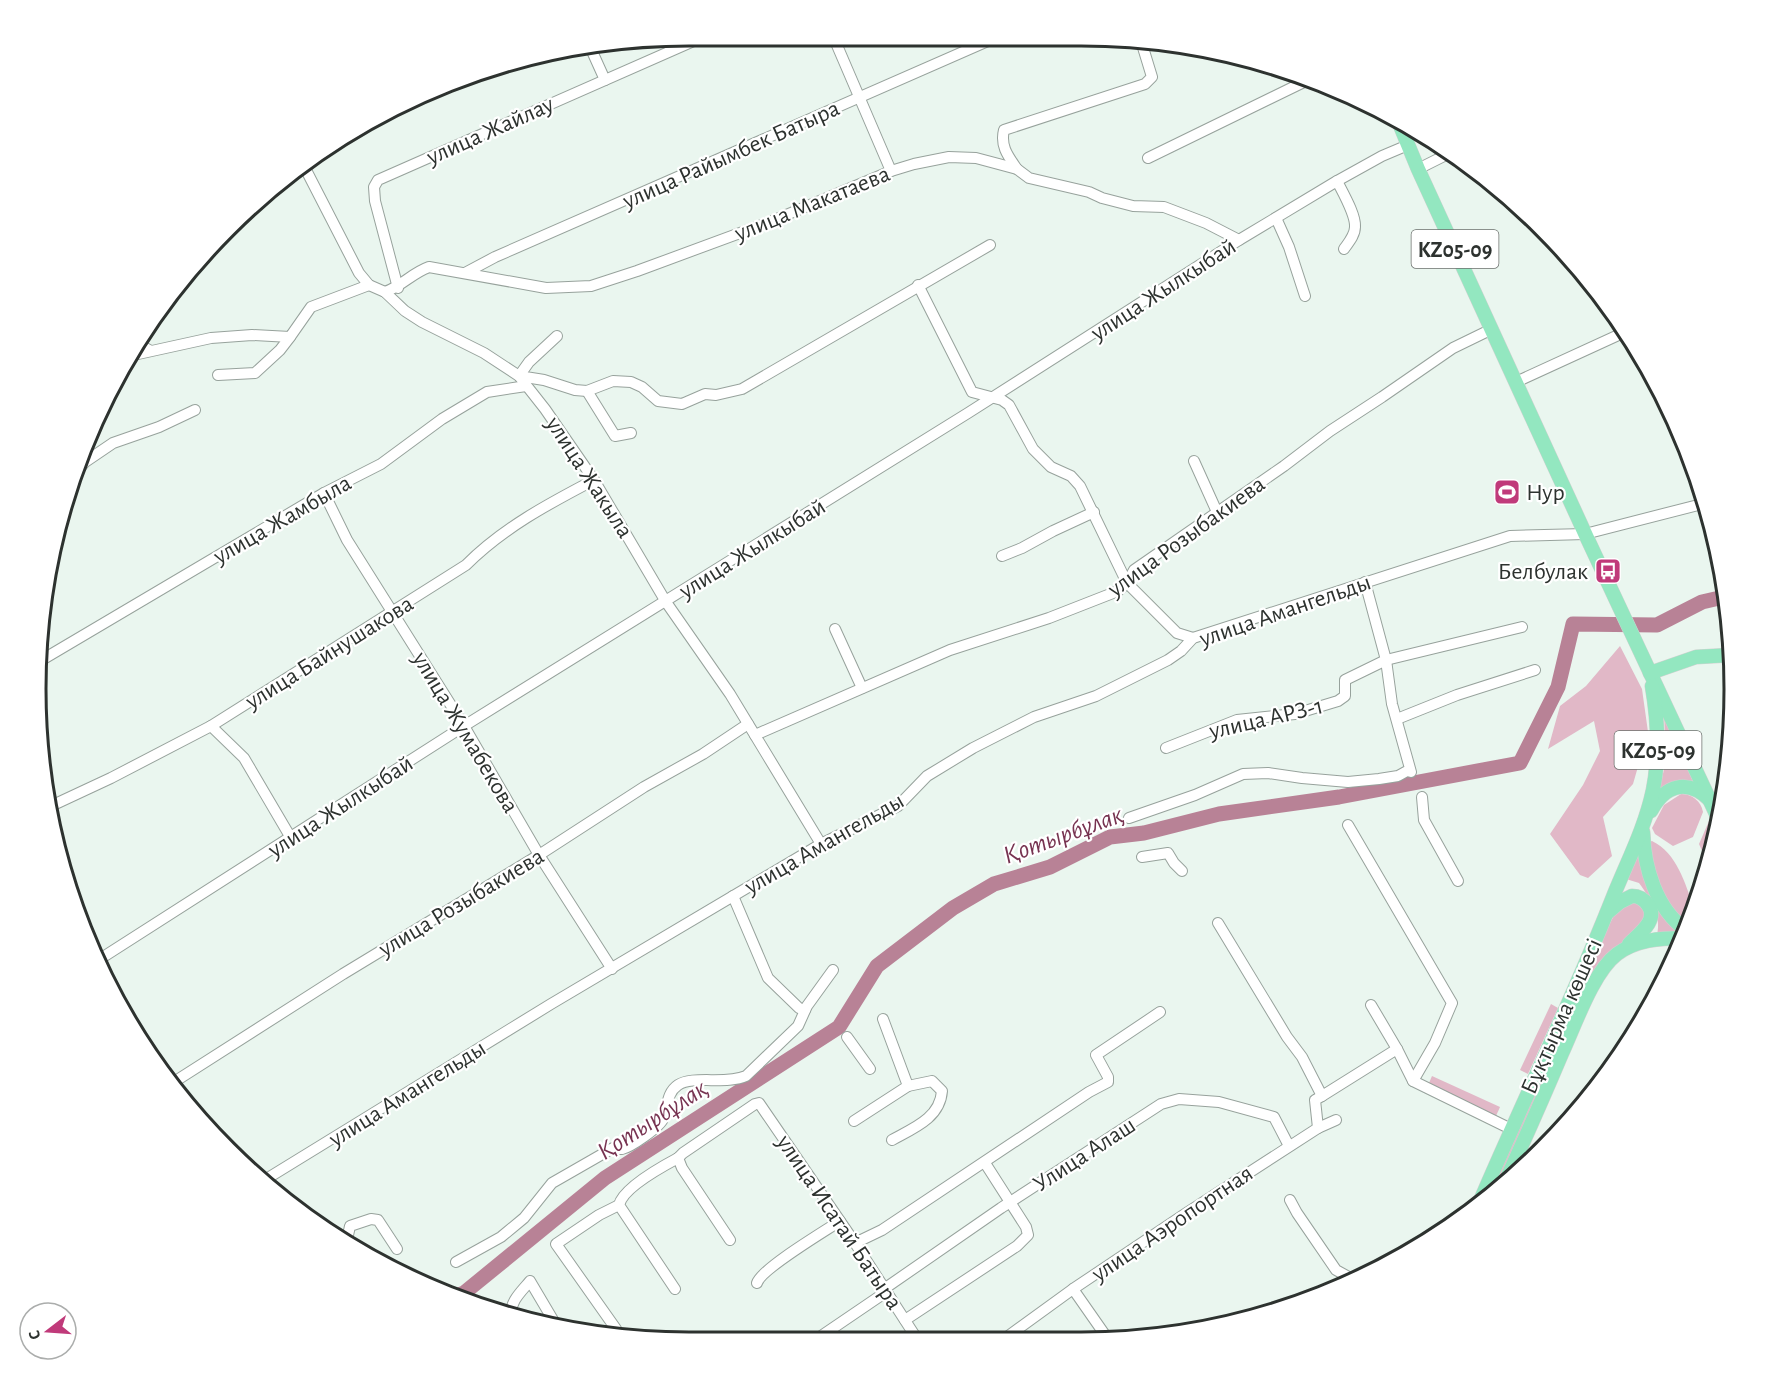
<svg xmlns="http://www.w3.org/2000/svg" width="1771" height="1379" font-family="'Alegreya Sans',sans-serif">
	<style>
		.green { fill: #e1b8c7 }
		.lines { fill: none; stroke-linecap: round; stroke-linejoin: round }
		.river { stroke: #b88296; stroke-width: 15 }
		.minor-casing { stroke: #97a29c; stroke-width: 12 }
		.major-casing { stroke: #d1d2d1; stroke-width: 15 }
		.minor { stroke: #fff; stroke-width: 10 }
		.major { stroke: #93e7c0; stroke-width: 14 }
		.labels { text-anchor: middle; stroke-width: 4.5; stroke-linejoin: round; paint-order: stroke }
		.shield { fill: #fff; stroke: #6c706d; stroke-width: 1.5 }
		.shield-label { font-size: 22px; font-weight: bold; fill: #2d322f }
		.street-label { font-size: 24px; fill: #2d322f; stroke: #fff }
		.poi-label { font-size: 24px; fill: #2d322f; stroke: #fff; text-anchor: start }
		.water-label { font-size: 26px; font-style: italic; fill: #773351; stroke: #fff }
		.rim { fill: none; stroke: #2d322f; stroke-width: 3 }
	</style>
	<rect width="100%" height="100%" fill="#eaf6ef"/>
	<g class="green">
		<path d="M 1620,646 L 1642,689 L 1648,732 L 1633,784 L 1603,817 L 1612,856 L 1588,878 L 1580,875 L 1550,834 L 1583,785 L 1600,751 L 1594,721 L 1548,749 L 1560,706 L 1586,686 Z"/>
		<path d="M 1664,712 L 1694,784 L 1658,795 L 1666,761 Z"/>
		<path d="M 1681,794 C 1692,794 1701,801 1703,812 L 1693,837 L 1673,846 L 1655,834 L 1652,828 L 1664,805 Z"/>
		<path d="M 1709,821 L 1717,834 L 1709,867 L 1699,844 Z"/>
		<path d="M 1642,839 L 1645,873 L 1684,934 L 1657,935 C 1662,915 1650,898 1639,883 L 1626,879 Z"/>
		<path d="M 1652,841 C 1677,853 1685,883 1694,908 L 1688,925 C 1661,899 1654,878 1649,842 Z"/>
		<path d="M 1627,891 L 1638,892 L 1651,916 L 1591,980 L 1497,1192 L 1489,1197 L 1611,921 Z"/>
		<path d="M 1551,1004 L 1558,1008 L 1528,1074 L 1520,1070 Z"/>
		<path d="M 1432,1076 L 1500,1107 L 1496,1116 L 1429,1083 Z"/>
	</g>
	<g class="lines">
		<path class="river" d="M 453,1297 L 464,1293 L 605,1178 L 839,1027 L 877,966 L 953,908 L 994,884 L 1050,867 L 1110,837 L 1144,833 L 1219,814 L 1339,797 L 1520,763 L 1558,687 L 1573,624 L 1657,625 L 1702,602 L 1728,596"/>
		<defs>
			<g id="minor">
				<path d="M 833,36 L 891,171"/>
				<path d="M 591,49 L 605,80"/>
				<path d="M 1148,158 L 1310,79"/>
				<path d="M 305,168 L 359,273 L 369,285 L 385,292 L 405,311 L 422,322 L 484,353 L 519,376 L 545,409 L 594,480 L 666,602 L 730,694 L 821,844"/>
				<path d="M 1017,169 C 1008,156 1000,146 1004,130 L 1145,84 L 1152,77 L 1141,41"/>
				<path d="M 1418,169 L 1450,153"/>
				<path d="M 1337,181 C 1343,193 1356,215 1355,227 C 1355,235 1349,242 1344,249"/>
				<path d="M 1276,218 L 1289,247 L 1305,296"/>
				<path d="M 465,273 L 495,257 L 997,37"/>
				<path d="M 918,285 L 972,392 L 1002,400 L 1009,405 L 1033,449 L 1051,467 L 1071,476 L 1080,486 L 1127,583 L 1177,633 L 1193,638"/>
				<path d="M 398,288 L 375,201 L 374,187 L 378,180 L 705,36"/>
				<path d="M 385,292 C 402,286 412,273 429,267 L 546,288 L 591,286 L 637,271 L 767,223 L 891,171 L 914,164 L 949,157 L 976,158 L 1017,169 L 1029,178 L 1089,192 L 1102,198 L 1133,206 L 1164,207 L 1206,223 L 1239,240"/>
				<path d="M 557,336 L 529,362 L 519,376 L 544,380 L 575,390 L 587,391 L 613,381 L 631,382 L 642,387 L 658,401 L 682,404 L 705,394 L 716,395 L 742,389 L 990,245"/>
				<path d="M 138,344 L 149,350"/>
				<path d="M 129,356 L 211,338 L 252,335 L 290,337 L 311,307 L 369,285"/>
				<path d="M 218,375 L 255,373 L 280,350 L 290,337"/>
				<path d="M 1516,382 L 1625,332"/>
				<path d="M 587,391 L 615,436 L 631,433"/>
				<path d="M 1194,461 L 1217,512"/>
				<path d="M 80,468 L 85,462 L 113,443 L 159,427 L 195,410"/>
				<path d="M 324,493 L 347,540 L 464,726 L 539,855 L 612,969"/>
				<path d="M 1002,556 L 1022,548 L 1053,531 L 1094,512"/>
				<path d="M 835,629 L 862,688"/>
				<path d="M 40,661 L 324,493 L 381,464 L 442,419 L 487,392 L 526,386"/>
				<path d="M 1397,719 L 1457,695 L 1535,670"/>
				<path d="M 211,726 L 244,758 L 291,838"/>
				<path d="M 755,735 L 950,650 L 1049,618 L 1118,591 L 1127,583 L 1134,570 L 1284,466 L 1330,431 L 1382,397 L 1453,348 L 1492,329"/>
				<path d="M 1166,748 L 1237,720 L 1295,714 L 1338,701 L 1345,696 L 1345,680 L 1386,660 L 1522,627"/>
				<path d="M 1422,797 L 1424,820 L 1458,881"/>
				<path d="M 51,806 L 111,778 L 211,726 L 466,565 C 503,528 548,504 594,480"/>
				<path d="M 1129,818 L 1195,795 L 1243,774 L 1268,773 L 1302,778 L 1348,782 L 1379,779 L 1398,776 L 1407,771 L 1411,772 L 1392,704 L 1386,660 L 1365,582"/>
				<path d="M 1348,825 L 1452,1003 L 1435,1043 L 1413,1081"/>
				<path d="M 1142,857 L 1168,853 L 1174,863 L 1182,871"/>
				<path d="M 733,896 L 768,978 L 799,1008 L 805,1010"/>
				<path d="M 1218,923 L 1287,1037 L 1302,1057 L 1322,1096 L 1397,1049 L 1413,1081 L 1511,1129"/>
				<path d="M 100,959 L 464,726 L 968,413 L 1239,240 L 1337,181 L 1382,156 L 1408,145"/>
				<path d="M 1371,1005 L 1397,1049"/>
				<path d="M 847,1037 L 870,1069"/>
				<path d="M 174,1082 L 343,974 L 539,855 L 644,787 L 703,754 L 748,724"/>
				<path d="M 854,1121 L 908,1086 L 883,1019"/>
				<path d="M 1318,1128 L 1336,1120"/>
				<path d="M 892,1140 C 914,1128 940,1118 942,1091 L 932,1081 L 908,1086"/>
				<path d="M 263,1181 L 551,1004 L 821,844 L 898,806 L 927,776 L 973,748 L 1034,717 L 1096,696 L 1168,660 L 1181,651 L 1193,638 L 1510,536 L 1585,534 L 1706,503"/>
				<path d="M 1290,1200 L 1297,1213 L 1336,1270 L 1354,1280"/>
				<path d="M 730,1240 L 682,1168 L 678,1158 L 683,1153 L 755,1104 L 759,1103 L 855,1243 L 919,1342"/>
				<path d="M 343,1242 L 347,1240 L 350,1226 L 371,1219 L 378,1220 L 397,1249"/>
				<path d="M 855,1243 L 882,1230 L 1089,1092 L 1108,1082 L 1108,1077 L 1096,1055 L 1160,1012"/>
				<path d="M 456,1262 L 501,1237 L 524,1218 L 552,1183 L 613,1148 C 616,1148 619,1149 622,1149 C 631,1147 660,1127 663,1119 C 668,1108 666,1093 678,1085 C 693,1075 726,1085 746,1076 L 798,1026 L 807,1006 L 833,970"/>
				<path d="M 757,1283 C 761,1269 825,1231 840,1221"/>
				<path d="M 675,1289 L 619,1205 C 623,1188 663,1166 678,1158"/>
				<path d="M 884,1289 L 1001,1208 L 1161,1104 L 1179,1099 L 1219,1102 L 1274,1117 L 1289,1146"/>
				<path d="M 1073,1289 L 1110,1342"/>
				<path d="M 511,1315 C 510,1301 522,1291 530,1281 L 559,1330"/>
				<path d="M 905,1320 L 1017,1246 L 1028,1235 L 1026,1227 L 985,1163"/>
				<path d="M 618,1336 L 616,1329 L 556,1244 L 599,1215 L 619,1205"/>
				<path d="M 1000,1342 L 1073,1289 L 1185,1214 L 1318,1128 L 1315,1100 L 1322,1096"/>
				<path d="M 811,1343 L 886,1292"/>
			</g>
			<g id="major">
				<path d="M 1397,118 L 1418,169 L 1588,540 L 1719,820"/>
				<path d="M 1650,673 L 1696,657 L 1731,655"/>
				<path d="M 1651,811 C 1665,785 1687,778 1710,800"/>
				<path d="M 1643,832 C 1644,867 1656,909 1686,930"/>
				<path d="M 1607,913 L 1620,902 L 1632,896 C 1638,896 1644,899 1648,905 C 1659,920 1639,934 1629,944"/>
				<path d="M 1503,1187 C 1523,1143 1543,1098 1562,1053 C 1575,1025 1593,972 1617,954 C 1636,940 1660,938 1683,938"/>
				<path d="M 1478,1206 C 1522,1103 1572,1001 1613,897 C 1627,862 1645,828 1653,790 C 1660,755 1658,721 1652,686"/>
			</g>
		</defs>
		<use href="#minor" class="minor-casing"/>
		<use href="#major" class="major-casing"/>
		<use href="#minor" class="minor"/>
		<use href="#major" class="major"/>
	</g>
	<defs>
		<symbol id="stadium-square" viewBox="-11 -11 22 22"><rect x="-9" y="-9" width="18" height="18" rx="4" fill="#c03a7a" stroke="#fff"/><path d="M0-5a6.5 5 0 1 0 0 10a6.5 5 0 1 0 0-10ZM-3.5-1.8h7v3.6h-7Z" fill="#fff"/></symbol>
		<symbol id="bus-square" viewBox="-11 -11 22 22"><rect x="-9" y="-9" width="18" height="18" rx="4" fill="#c03a7a" stroke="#fff"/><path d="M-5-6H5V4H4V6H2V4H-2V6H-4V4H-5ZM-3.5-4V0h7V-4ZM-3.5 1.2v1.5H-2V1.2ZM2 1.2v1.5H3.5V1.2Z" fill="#fff"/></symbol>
	</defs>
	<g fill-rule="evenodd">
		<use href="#stadium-square" x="1492" y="477" width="30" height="30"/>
		<use href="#bus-square" x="1593" y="556" width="30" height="30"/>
	</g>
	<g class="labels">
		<g class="shield">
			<rect x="1411.5" y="230" width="87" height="38" rx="4.5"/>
			<rect x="1614.5" y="731" width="87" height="38" rx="4.5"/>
		</g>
		<g class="shield-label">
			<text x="1455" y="257">KZ05-09</text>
			<text x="1658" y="758">KZ05-09</text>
		</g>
		<g class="street-label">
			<text transform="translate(490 130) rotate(-24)" y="8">улица Жайлау</text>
			<text transform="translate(731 154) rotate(-24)" y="8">улица Райымбек Батыра</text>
			<text transform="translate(812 203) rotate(-22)" y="8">улица Макатаева</text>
			<text transform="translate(1163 289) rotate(-33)" y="8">улица Жылкыбай</text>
			<text transform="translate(590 477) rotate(57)" y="8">улица Жакыла</text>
			<text transform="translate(282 519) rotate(-30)" y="8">улица Жамбыла</text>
			<text transform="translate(1186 536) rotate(-36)" y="8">улица Розыбакиева</text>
			<text transform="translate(752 548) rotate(-32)" y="8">улица Жылкыбай</text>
			<text transform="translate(1285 610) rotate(-19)" y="8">улица Амангельды</text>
			<text transform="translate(329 652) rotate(-32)" y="8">улица Байнушакова</text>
			<text transform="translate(1266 718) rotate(-13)" y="8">улица АРЗ-1</text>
			<text transform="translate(466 732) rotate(59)" y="8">улица Жумабекова</text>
			<text transform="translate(340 806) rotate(-33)" y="8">улица Жылкыбай</text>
			<text transform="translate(824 843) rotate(-30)" y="8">улица Амангельды</text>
			<text transform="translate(461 902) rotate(-31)" y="8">улица Розыбакиева</text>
			<text transform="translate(1561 1016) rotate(-66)" y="8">Бұқтырма көшесі</text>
			<text transform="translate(407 1093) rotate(-32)" y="8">улица Амангельды</text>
			<text transform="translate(1084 1154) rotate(-33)" y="8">Улица Алаш</text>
			<text transform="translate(840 1222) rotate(56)" y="8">улица Исатай Батыра</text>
			<text transform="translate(1172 1223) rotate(-34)" y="8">улица Аэропортная</text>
		</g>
		<g class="poi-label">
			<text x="1526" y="500">Нур</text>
			<text x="1588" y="579" text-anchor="end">Белбулак</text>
		</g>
		<g class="water-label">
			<text transform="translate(1063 834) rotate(-20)" y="9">Қотырбұлақ</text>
			<text transform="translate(652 1119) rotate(-33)" y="9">Қотырбұлақ</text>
		</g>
	</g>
	<path d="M0 0H1771V1379H0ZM689 46H1081A643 643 0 0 1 1724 689V689A643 643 0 0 1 1081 1332H689A643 643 0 0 1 46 689V689A643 643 0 0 1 689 46Z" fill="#fff" fill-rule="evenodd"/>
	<path class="rim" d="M689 46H1081A643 643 0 0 1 1724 689V689A643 643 0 0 1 1081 1332H689A643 643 0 0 1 46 689V689A643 643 0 0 1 689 46Z"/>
	<g transform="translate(48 1331) rotate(253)"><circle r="28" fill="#ffffff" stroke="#abadac" stroke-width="1.5"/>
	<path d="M0-4.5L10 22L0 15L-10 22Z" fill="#c03a7a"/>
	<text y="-9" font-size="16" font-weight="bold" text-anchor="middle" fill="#2d322f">С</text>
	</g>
</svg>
